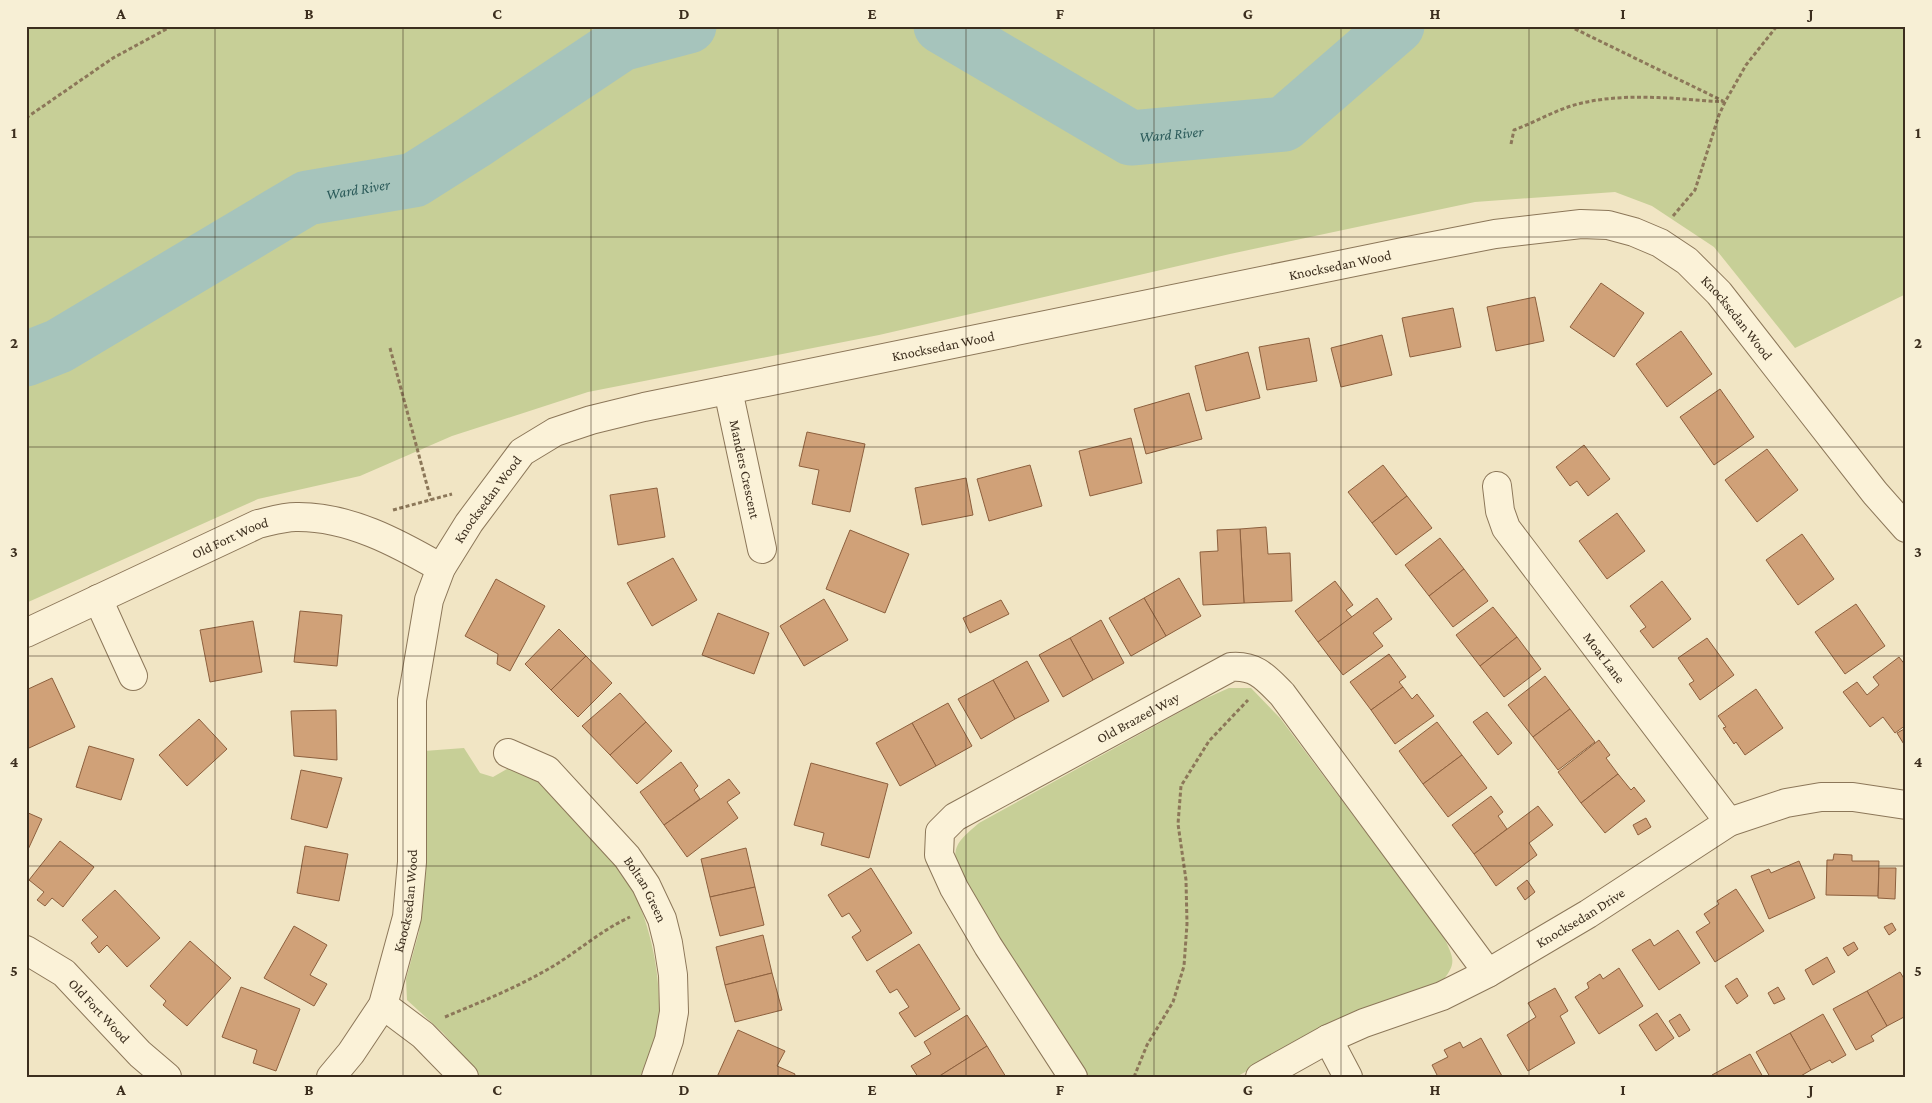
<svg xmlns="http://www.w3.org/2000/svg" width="1932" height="1103" font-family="'Crimson Pro',serif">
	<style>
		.green { fill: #c7cf97 }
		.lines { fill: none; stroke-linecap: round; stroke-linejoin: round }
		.river { stroke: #a6c4bc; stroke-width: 55 }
		.building { fill: #d0a178; stroke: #8d603e }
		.minor-casing { stroke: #8c7759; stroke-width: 30 }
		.path { stroke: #8c7759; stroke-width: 3; stroke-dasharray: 4 2.5; stroke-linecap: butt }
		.minor { stroke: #fbf2d8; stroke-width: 28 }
		.grid { fill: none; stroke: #3c2e1e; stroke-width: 1; stroke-opacity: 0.55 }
		.labels { text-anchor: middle; stroke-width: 4; stroke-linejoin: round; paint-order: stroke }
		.street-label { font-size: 14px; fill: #3c2e1e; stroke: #f7efd5 }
		.water-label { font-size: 15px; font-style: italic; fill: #2d5c5b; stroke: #f7efd5 }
		.neatline { fill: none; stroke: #3c2e1e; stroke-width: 2 }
		.grid-label { font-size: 16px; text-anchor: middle; font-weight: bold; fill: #3c2e1e }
	</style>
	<rect width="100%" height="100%" fill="#f1e5c4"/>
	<g class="green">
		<path d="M 26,26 L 1906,26 L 1906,294 L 1795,348 L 1714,247 L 1652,206 L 1615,192 L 1475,202 L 1230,254 L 879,335 L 588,392 L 452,436 L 360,476 L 258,499 L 26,603 Z"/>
		<path d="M 1229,688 L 1251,688 L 1280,718 L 1443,935 C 1454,960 1458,962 1440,984 L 1291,1047 L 1236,1077 L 1086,1077 L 960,882 C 952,848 952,846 979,823 L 1200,701 Z"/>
		<path d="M 464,748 L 480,773 L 493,777 L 519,762 C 551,793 585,823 613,857 C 642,894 658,953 659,1000 C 659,1007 660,1016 659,1023 C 656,1041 647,1060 640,1077 L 481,1077 L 443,1033 L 407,1000 L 406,979 L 419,932 L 423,878 L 424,751 Z"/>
	</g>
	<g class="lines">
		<g class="river">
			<path id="s1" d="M 941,26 L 1131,138 L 1284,124 L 1397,26"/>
			<path id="s2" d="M 26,359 L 59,346 L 307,198 L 414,180 L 474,142 L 621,44 L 689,26"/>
		</g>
	</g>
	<g class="building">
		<path d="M 1601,283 L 1644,313 L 1614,357 L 1570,327 Z"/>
		<path d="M 1535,297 L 1544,341 L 1496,351 L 1487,307 Z"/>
		<path d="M 1453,308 L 1461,347 L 1410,357 L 1402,318 Z"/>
		<path d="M 1681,331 L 1712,374 L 1667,407 L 1636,364 Z"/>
		<path d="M 1382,335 L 1392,375 L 1341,387 L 1331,348 Z"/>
		<path d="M 1309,338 L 1317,381 L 1267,390 L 1259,347 Z"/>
		<path d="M 1248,352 L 1260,398 L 1206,411 L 1195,366 Z"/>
		<path d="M 1720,389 L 1754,437 L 1714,465 L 1680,417 Z"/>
		<path d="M 1189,393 L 1202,439 L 1146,454 L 1134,409 Z"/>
		<path d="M 807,432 L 865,444 L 850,512 L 812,504 L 819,470 L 799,466 Z"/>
		<path d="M 1131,438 L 1142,483 L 1090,496 L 1079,451 Z"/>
		<path d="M 1584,445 L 1610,479 L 1588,496 L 1577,481 L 1570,486 L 1556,467 Z"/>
		<path d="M 1767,449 L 1798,490 L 1757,522 L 1725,480 Z"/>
		<path d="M 1030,465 L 1042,506 L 989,521 L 977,479 Z"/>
		<path d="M 1383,465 L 1407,496 L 1372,523 L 1348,492 Z"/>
		<path d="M 966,478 L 973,515 L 922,525 L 915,488 Z"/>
		<path d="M 657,488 L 665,537 L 618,545 L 610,495 Z"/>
		<path d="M 1407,496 L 1432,528 L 1396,555 L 1372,523 Z"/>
		<path d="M 1617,513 L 1645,551 L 1607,579 L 1579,541 Z"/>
		<path d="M 1266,527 L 1268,554 L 1290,553 L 1292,601 L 1244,603 L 1240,529 Z"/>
		<path d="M 1240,529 L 1244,603 L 1203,605 L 1200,552 L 1218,551 L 1217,530 Z"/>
		<path d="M 850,530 L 909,554 L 885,613 L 826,589 Z"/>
		<path d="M 1802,534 L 1834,579 L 1798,605 L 1766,560 Z"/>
		<path d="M 1440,538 L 1464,569 L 1429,596 L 1405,565 Z"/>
		<path d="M 673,558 L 697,600 L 652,626 L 627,583 Z"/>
		<path d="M 1464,569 L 1488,601 L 1453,627 L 1429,596 Z"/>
		<path d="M 1179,578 L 1201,616 L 1166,636 L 1144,598 Z"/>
		<path d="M 496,579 L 545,606 L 510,671 L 497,664 L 498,654 L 465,636 Z"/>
		<path d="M 1335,581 L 1353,605 L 1346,610 L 1352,617 L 1318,642 L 1295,611 Z"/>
		<path d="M 1662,581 L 1691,619 L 1653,648 L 1640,631 L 1646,627 L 1630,606 Z"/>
		<path d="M 1144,598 L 1166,636 L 1131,656 L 1109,618 Z"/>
		<path d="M 1377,598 L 1392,619 L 1373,633 L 1383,646 L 1343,675 L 1318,642 Z"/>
		<path d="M 824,599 L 848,640 L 804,666 L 780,626 Z"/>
		<path d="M 1001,600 L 1009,614 L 970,633 L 963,618 Z"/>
		<path d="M 1856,604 L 1885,646 L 1845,674 L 1815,632 Z"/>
		<path d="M 1493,607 L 1517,637 L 1480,666 L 1456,635 Z"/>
		<path d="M 300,611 L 342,615 L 337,666 L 294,662 Z"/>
		<path d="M 718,613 L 769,633 L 754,674 L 702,655 Z"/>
		<path d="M 1101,620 L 1124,663 L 1093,680 L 1070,638 Z"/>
		<path d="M 253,621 L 262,672 L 210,682 L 200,630 Z"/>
		<path d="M 559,629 L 586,656 L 551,690 L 525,664 Z"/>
		<path d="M 1517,637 L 1541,669 L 1504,697 L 1480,666 Z"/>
		<path d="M 1070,638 L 1093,680 L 1063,697 L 1039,655 Z"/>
		<path d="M 1707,638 L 1734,675 L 1700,700 L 1689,684 L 1694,681 L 1678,658 Z"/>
		<path d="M 1389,654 L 1406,677 L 1399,682 L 1403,687 L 1371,710 L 1350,682 Z"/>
		<path d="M 586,656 L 612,683 L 578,717 L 551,690 Z"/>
		<path d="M 1899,657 L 1906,666 L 1906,725 L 1895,733 L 1883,717 L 1870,727 L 1843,692 L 1857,682 L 1867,695 L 1879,685 L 1873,677 Z"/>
		<path d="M 1027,661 L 1049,701 L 1015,719 L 993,680 Z"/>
		<path d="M 1545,676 L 1570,709 L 1533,737 L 1508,705 Z"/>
		<path d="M 52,678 L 75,727 L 29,748 L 26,743 L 26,690 Z"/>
		<path d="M 993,680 L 1015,719 L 981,739 L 958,699 Z"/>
		<path d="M 1403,687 L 1412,699 L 1417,694 L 1434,716 L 1395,744 L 1371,710 Z"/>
		<path d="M 1756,689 L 1783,728 L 1745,755 L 1736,742 L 1734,744 L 1723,728 L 1726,727 L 1718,716 Z"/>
		<path d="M 620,693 L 646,722 L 610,755 L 582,726 Z"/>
		<path d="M 948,703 L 972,746 L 936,766 L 912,723 Z"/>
		<path d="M 1570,709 L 1595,742 L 1558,770 L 1533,737 Z"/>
		<path d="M 336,710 L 337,760 L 294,756 L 291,711 Z"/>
		<path d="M 1487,712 L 1512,743 L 1498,755 L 1473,722 Z"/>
		<path d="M 199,719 L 227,749 L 187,786 L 159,755 Z"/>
		<path d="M 646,722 L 672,751 L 637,784 L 610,755 Z"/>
		<path d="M 1437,722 L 1462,755 L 1423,784 L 1399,751 Z"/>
		<path d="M 912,723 L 936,766 L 900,786 L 876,743 Z"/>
		<path d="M 1906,728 L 1906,746 L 1905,746 L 1897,733 Z"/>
		<path d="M 1599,740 L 1610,755 L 1606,758 L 1618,774 L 1581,803 L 1558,772 Z"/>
		<path d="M 89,746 L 134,759 L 121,800 L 76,787 Z"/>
		<path d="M 1462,755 L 1487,788 L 1448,817 L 1423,784 Z"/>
		<path d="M 681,762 L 698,786 L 694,790 L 700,799 L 664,825 L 640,792 Z"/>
		<path d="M 811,763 L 888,784 L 869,858 L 821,845 L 824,833 L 794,825 Z"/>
		<path d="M 301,770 L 342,778 L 327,828 L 291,819 Z"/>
		<path d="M 1618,774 L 1631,790 L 1634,787 L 1645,801 L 1605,833 L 1581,803 Z"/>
		<path d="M 729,779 L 740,793 L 727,802 L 738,818 L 687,857 L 664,825 Z"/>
		<path d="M 1491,796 L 1503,812 L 1498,816 L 1507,829 L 1474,854 L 1452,825 Z"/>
		<path d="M 1538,806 L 1553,825 L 1529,843 L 1537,855 L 1496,886 L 1474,854 Z"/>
		<path d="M 26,812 L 42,819 L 26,854 Z"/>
		<path d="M 1646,818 L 1651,827 L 1638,835 L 1633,825 Z"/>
		<path d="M 60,841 L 94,867 L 63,907 L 52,898 L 45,906 L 37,900 L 44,892 L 29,880 Z"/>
		<path d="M 305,846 L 348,854 L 339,901 L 297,893 Z"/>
		<path d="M 746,848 L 755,887 L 710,897 L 701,859 Z"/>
		<path d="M 1834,854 L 1852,855 L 1852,861 L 1879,861 L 1878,896 L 1826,895 L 1827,860 L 1833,860 Z"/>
		<path d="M 1799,861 L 1815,898 L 1769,919 L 1751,876 L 1769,869 L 1771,873 Z"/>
		<path d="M 871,868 L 912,933 L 867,961 L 852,937 L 861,931 L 849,913 L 842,917 L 828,895 Z"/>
		<path d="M 1879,868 L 1896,868 L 1895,899 L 1878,898 Z"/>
		<path d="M 1527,880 L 1535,892 L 1525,900 L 1517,888 Z"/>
		<path d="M 755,887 L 764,925 L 720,936 L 710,897 Z"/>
		<path d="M 1736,889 L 1764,931 L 1715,962 L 1696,932 L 1710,923 L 1704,914 L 1719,904 L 1717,901 Z"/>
		<path d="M 115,890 L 160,938 L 127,967 L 107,945 L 99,953 L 91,943 L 98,937 L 82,920 Z"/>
		<path d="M 1892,923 L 1896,930 L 1889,935 L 1884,927 Z"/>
		<path d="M 294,926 L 327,945 L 310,975 L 327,984 L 314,1006 L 264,978 Z"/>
		<path d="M 1678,930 L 1700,963 L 1659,990 L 1632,950 L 1650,939 L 1654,946 Z"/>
		<path d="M 763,935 L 772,973 L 725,985 L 716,947 Z"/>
		<path d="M 190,941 L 231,978 L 187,1026 L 163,1005 L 166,1001 L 150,986 Z"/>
		<path d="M 1854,942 L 1858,949 L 1848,956 L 1843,948 Z"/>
		<path d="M 919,944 L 960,1009 L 915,1037 L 899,1013 L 909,1007 L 897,989 L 890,993 L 876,971 Z"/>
		<path d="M 1827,957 L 1835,972 L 1813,985 L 1805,970 Z"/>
		<path d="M 1619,968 L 1643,1006 L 1599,1034 L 1575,997 L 1589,988 L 1587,983 L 1600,974 L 1603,979 Z"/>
		<path d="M 1900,972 L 1906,982 L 1906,1020 L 1904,1017 L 1887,1026 L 1867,991 Z"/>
		<path d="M 772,973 L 782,1010 L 735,1022 L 725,985 Z"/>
		<path d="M 1737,978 L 1748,996 L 1737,1004 L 1725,986 Z"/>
		<path d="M 241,987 L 300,1009 L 276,1071 L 253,1063 L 257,1050 L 222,1037 Z"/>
		<path d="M 1778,987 L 1785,999 L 1774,1004 L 1768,993 Z"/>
		<path d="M 1555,988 L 1568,1011 L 1560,1016 L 1575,1043 L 1528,1071 L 1507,1035 L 1536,1017 L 1528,1003 Z"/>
		<path d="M 1867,991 L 1887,1026 L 1871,1036 L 1874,1041 L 1856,1050 L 1833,1009 Z"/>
		<path d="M 1657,1013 L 1674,1038 L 1656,1051 L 1639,1025 Z"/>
		<path d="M 1680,1014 L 1690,1030 L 1679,1037 L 1669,1021 Z"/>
		<path d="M 1823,1014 L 1846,1055 L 1832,1063 L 1830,1060 L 1811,1070 L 1790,1033 Z"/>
		<path d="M 967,1015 L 987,1046 L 938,1077 L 918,1077 L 911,1066 L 931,1054 L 924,1042 Z"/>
		<path d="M 738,1030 L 785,1051 L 777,1066 L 795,1074 L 794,1077 L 717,1077 Z"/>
		<path d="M 1790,1033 L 1811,1070 L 1799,1077 L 1770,1077 L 1756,1052 Z"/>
		<path d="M 1481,1038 L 1502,1076 L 1438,1077 L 1432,1065 L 1448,1057 L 1444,1050 L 1460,1042 L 1463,1048 Z"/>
		<path d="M 987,1046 L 1006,1077 L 938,1077 Z"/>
		<path d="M 1750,1054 L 1763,1077 L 1713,1077 L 1712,1075 Z"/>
	</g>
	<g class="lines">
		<defs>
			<g id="minor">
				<path id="s3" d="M 728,390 L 762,549"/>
				<path id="s4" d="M 1497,486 L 1500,511 L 1506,528 L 1729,822"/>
				<path d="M 98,599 L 133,676"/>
				<path id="s5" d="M 26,633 L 258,524 C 271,521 284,517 296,517 C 348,516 398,543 441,568"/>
				<path id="s6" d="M 508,753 L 547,770 L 627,857 L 646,885 L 662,919 L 668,943 L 673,975 L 674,1012 L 669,1040 L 656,1077"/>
				<path id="s7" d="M 26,950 L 64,973 L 140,1054 L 167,1077"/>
				<path d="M 383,1005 L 423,1035 L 464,1077"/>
				<path d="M 1328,1039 L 1348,1077"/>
				<path id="s8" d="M 331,1077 L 351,1053 L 383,1005 L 407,917 L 412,862 L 412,700 L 429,600 L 441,568 L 469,523 L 522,452 L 555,432 L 591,420 L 644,407 L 1408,251 L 1495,234 L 1581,224 L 1608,225 L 1634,232 L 1660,243 L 1687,261 L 1719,293 L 1875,493 L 1906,528"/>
				<path id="s9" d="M 1073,1077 L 988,946 L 954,888 L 939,855 L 940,832 L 955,817 L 1231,667 C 1256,665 1266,678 1282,694 L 1488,973"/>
				<path id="s10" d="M 1260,1077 L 1328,1039 L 1364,1023 L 1442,996 L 1488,973 L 1588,914 L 1729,822 L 1786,803 L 1821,797 L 1853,797 L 1906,805"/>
			</g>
		</defs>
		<use href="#minor" class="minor-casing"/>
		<g class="path">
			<path d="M 1569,26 L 1723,101"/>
			<path d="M 26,118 L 113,58 L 172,26"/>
			<path d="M 1511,144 L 1514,130 C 1533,123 1552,112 1571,106 C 1620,91 1675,99 1725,102"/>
			<path d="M 1673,216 L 1695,190 L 1719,115 L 1725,102 L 1746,65 L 1777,26"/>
			<path d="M 390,348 L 431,500"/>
			<path d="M 393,510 L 452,494"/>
			<path d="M 445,1017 C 478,1003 511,990 543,972 C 573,956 599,931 630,917"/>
			<path d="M 1134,1077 L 1147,1045 L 1173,1002 L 1184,966 L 1187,924 L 1186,880 L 1178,824 L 1181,786 L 1209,741 L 1248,700"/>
		</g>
		<use href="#minor" class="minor"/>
	</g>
	<path class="grid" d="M 215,26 L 215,1077M 403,26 L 403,1077M 591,26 L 591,1077M 778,26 L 778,1077M 966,26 L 966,1077M 1154,26 L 1154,1077M 1341,26 L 1341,1077M 1529,26 L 1529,1077M 1717,26 L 1717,1077M 26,237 L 1906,237M 26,447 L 1906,447M 26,656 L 1906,656M 26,866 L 1906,866"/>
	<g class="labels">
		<g class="street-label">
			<text dy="5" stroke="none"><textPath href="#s8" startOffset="1516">Knocksedan Wood</textPath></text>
			<text dy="5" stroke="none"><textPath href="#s8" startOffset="1951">Knocksedan Wood</textPath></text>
			<text dy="5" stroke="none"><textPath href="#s8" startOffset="1111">Knocksedan Wood</textPath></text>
			<text dy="5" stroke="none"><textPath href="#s3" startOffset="81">Manders Crescent</textPath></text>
			<text dy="5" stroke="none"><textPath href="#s8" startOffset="616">Knocksedan Wood</textPath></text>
			<text dy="5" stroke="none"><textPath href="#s5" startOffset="225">Old Fort Wood</textPath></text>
			<text dy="5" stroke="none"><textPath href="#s4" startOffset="206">Moat Lane</textPath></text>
			<text dy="5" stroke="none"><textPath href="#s9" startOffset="512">Old Brazeel Way</textPath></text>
			<text dy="5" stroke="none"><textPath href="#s6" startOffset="198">Boltan Green</textPath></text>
			<text dy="5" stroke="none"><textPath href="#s8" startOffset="196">Knocksedan Wood</textPath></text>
			<text dy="5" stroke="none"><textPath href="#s10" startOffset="359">Knocksedan Drive</textPath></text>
			<text dy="5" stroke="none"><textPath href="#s7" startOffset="96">Old Fort Wood</textPath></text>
		</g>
		<g class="water-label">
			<text dy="5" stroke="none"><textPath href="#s1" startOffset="261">Ward River</textPath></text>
			<text dy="5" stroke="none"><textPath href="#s2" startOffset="376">Ward River</textPath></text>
		</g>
	</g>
	<rect width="1932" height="1103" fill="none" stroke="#f7efd5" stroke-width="55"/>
	<rect x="28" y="28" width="1876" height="1048" class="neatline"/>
	<g class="grid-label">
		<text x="121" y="19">A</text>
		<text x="309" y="19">B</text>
		<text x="497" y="19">C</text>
		<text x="684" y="19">D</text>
		<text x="872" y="19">E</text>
		<text x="1060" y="19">F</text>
		<text x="1248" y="19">G</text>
		<text x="1435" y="19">H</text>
		<text x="1623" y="19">I</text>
		<text x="1811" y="19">J</text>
		<text x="14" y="138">1</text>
		<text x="1918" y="138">1</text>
		<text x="14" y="348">2</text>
		<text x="1918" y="348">2</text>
		<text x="14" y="557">3</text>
		<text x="1918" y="557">3</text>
		<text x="14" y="767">4</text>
		<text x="1918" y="767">4</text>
		<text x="14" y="976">5</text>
		<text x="1918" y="976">5</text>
		<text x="121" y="1095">A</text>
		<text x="309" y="1095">B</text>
		<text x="497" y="1095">C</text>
		<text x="684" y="1095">D</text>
		<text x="872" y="1095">E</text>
		<text x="1060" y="1095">F</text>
		<text x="1248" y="1095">G</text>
		<text x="1435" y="1095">H</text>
		<text x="1623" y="1095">I</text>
		<text x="1811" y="1095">J</text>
	</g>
</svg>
